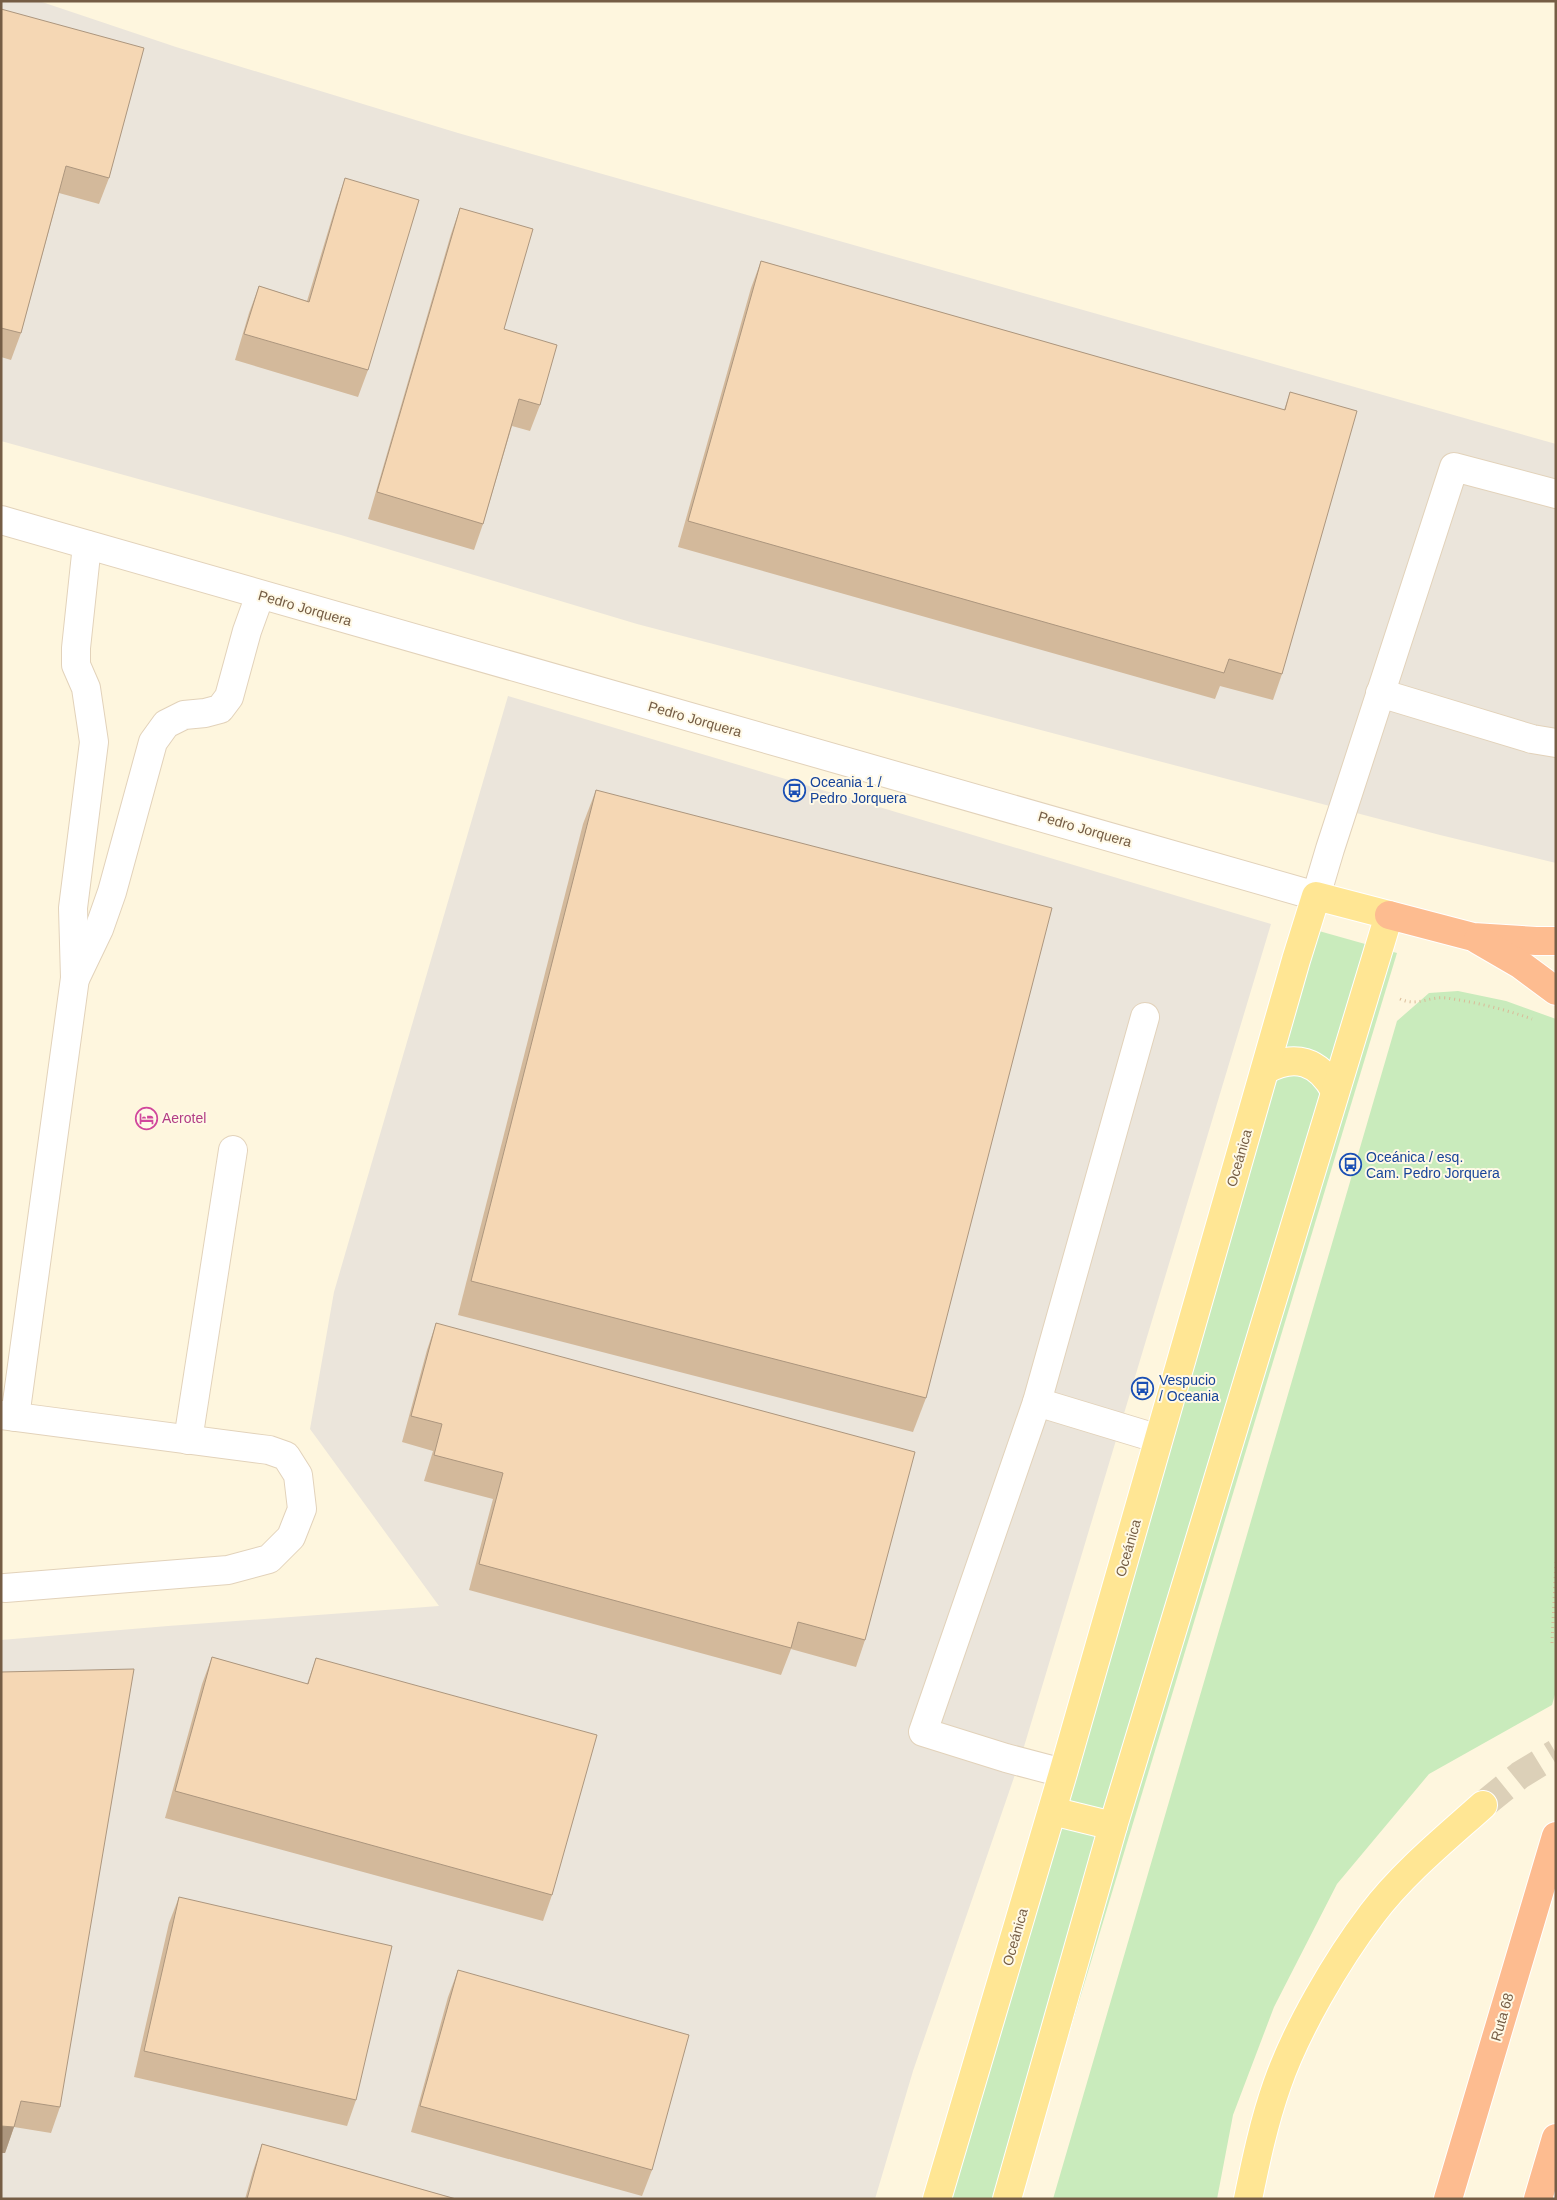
<svg xmlns="http://www.w3.org/2000/svg" width="1557" height="2200" font-family="Helvetica,sans-serif">
	<style>
		.industrial { fill: #ebe5db }
		.green { fill: #c9ebbc }
		.lines { fill: none; stroke-linecap: round; stroke-linejoin: round }
		.major-tunnel { stroke: #dcd0b8; stroke-width: 28; stroke-dasharray: 28 14; stroke-linecap: butt }
		.minor-casing { stroke: #e2d2ba; stroke-width: 30 }
		.major-casing { stroke: #fff; stroke-width: 30 }
		.highway-casing { stroke: #fff; stroke-width: 30 }
		.path { stroke: #d9ba98; stroke-width: 3; stroke-dasharray: 1 4; stroke-linecap: butt }
		.minor { stroke: #fff; stroke-width: 28 }
		.major { stroke: #ffe694; stroke-width: 28 }
		.highway { stroke: #fdbc90; stroke-width: 28 }
		.wall { fill: #d3b99b }
		.shaded-wall { fill: #ac967e }
		.building { fill: #f5d7b4; stroke: #ac967e }
		.labels { text-anchor: middle; stroke-width: 4; stroke-linejoin: round; paint-order: stroke }
		.street-label { font-size: 14px; fill: #755d45; stroke: #fff9e6 }
		.transit-label { font-size: 14px; fill: #164399; stroke: #fff9e6; text-anchor: start }
		.hotel-label { font-size: 14px; fill: #b23c85; stroke: #fff9e6; text-anchor: start }
	</style>
	<rect width="100%" height="100%" fill="#fef6de"/>
	<g class="industrial">
		<path d="M 1,1 L 39,1 L 176,47 L 458,133 L 1556,444 L 1556,863 L 1440,835 L 637,624 L 341,535 L 1,441 Z"/>
		<path d="M 508,696 L 1271,924 L 1020,1760 L 913,2071 L 875,2199 L 1,2199 L 1,1640 L 168,1626 L 439,1606 L 310,1429 L 334,1292 Z"/>
	</g>
	<g class="green">
		<path d="M 1319,931 L 1397,953 L 1019,2199 L 944,2199 Z"/>
		<path d="M 1458,991 L 1506,1001 L 1556,1019 L 1556,1691 L 1552,1705 L 1429,1774 L 1337,1884 L 1274,2007 L 1233,2115 L 1217,2199 L 1053,2199 L 1397,1021 L 1429,993 Z"/>
	</g>
	<g class="lines">
		<path class="major-tunnel" d="M 1483,1805 L 1520,1775 L 1556,1753"/>
		<defs>
			<g id="minor">
				<path d="M 1,520 L 1316,896 L 1330,849 L 1454,467 L 1556,494"/>
				<path d="M 1380,693 L 1532,739 L 1556,743"/>
				<path d="M 76,977 L 99,929 L 112,892 L 153,742 L 166,724 L 184,715 L 205,713 L 220,709 L 229,697 L 247,631 L 260,595"/>
				<path d="M 1037,1402 L 1159,1439"/>
				<path d="M 1,1415 L 269,1450 L 286,1456 L 298,1475 L 302,1509 L 291,1537 L 269,1559 L 228,1570 L 5,1588"/>
				<path d="M 15,1417 L 75,978 L 73,908 L 94,742 L 86,688 L 76,665 L 76,648 L 87,545"/>
				<path d="M 188,1440 L 233,1150"/>
				<path d="M 1063,1773 L 1006,1758 L 923,1732 L 1037,1402 L 1145,1017"/>
			</g>
			<g id="major">
				<path d="M 1265,1070 C 1295,1053 1319,1061 1335,1091"/>
				<path d="M 1052,1811 L 1113,1826"/>
				<path d="M 937,2199 L 1063,1773 L 1296,960 L 1316,896 L 1389,915 L 1113,1826 L 1007,2199"/>
				<path d="M 1248,2199 C 1256,2160 1264,2122 1277,2085 C 1296,2030 1337,1960 1372,1914 C 1403,1873 1445,1839 1483,1805"/>
			</g>
			<g id="highway">
				<path d="M 1389,915 L 1473,937 L 1536,941 L 1556,941"/>
				<path d="M 1478,940 L 1521,965 L 1556,991"/>
				<path d="M 1448,2199 L 1556,1836"/>
				<path d="M 1538,2199 L 1556,2138"/>
			</g>
		</defs>
		<use href="#minor" class="minor-casing"/>
		<use href="#major" class="major-casing"/>
		<use href="#highway" class="highway-casing"/>
		<g class="path">
			<path d="M 1400,999 C 1417,1007 1429,996 1446,998 C 1475,1002 1504,1009 1532,1019"/>
			<path d="M 1552,1643 L 1556,1560"/>
		</g>
		<use href="#minor" class="minor"/>
		<use href="#major" class="major"/>
		<use href="#highway" class="highway"/>
	</g>
	<g class="wall">
		<path d="M 1,9 L 109,178 L 99,204 L 59,193 L 21,333 L 11,360 L 1,357 Z"/>
		<path d="M 345,178 L 368,370 L 358,397 L 235,360 L 249,313 L 259,286 L 307,301 L 336,205 Z"/>
		<path d="M 460,208 L 504,329 L 540,405 L 530,431 L 512,426 L 483,524 L 474,550 L 368,519 L 451,234 Z"/>
		<path d="M 761,261 L 1284,410 L 1290,392 L 1282,674 L 1273,700 L 1220,686 L 1215,699 L 678,547 L 751,288 Z"/>
		<path d="M 596,790 L 926,1398 L 913,1432 L 458,1315 L 583,824 Z"/>
		<path d="M 436,1323 L 865,1640 L 856,1667 L 791,1649 L 781,1675 L 469,1590 L 493,1499 L 424,1481 L 433,1451 L 402,1442 L 427,1350 Z"/>
		<path d="M 212,1657 L 307,1684 L 316,1658 L 552,1895 L 543,1921 L 165,1818 L 202,1684 Z"/>
		<path d="M 1,1672 L 60,2107 L 51,2133 L 14,2127 L 5,2153 L 1,2153 Z"/>
		<path d="M 179,1897 L 356,2100 L 347,2126 L 134,2077 L 169,1923 Z"/>
		<path d="M 458,1970 L 652,2170 L 642,2196 L 411,2132 L 448,1997 Z"/>
		<path d="M 262,2144 L 456,2199 L 245,2199 L 253,2171 Z"/>
	</g>
	<path class="shaded-wall" d="M 1,2126 L 14,2127 L 5,2153 L 1,2153 Z"/>
	<g class="building">
		<path d="M 1,9 L 144,48 L 109,178 L 66,166 L 21,333 L 1,328 Z"/>
		<path d="M 345,178 L 419,200 L 368,370 L 244,334 L 259,286 L 309,302 Z"/>
		<path d="M 460,208 L 533,229 L 504,329 L 557,345 L 540,405 L 519,399 L 483,524 L 377,492 Z"/>
		<path d="M 761,261 L 1285,410 L 1290,392 L 1357,411 L 1282,674 L 1229,659 L 1224,673 L 688,521 Z"/>
		<path d="M 596,790 L 1052,908 L 926,1398 L 471,1281 Z"/>
		<path d="M 436,1323 L 915,1452 L 865,1640 L 798,1622 L 791,1648 L 479,1564 L 503,1473 L 434,1455 L 442,1424 L 411,1416 Z"/>
		<path d="M 212,1657 L 308,1684 L 316,1658 L 597,1735 L 552,1895 L 175,1791 Z"/>
		<path d="M 134,1669 L 60,2107 L 21,2101 L 14,2127 L 1,2126 L 1,1672 Z"/>
		<path d="M 179,1897 L 392,1946 L 356,2100 L 144,2051 Z"/>
		<path d="M 458,1970 L 689,2035 L 652,2170 L 420,2106 Z"/>
		<path d="M 262,2144 L 456,2199 L 247,2199 Z"/>
	</g>
	<defs>
		<symbol id="bus-ring" viewBox="-11 -11 22 22"><circle r="9.5" fill="#fff9e6" stroke="#1a4fb4" stroke-width="1.5"/><path d="M-5-6H5V4H4V6H2V4H-2V6H-4V4H-5ZM-3.5-4V0h7V-4ZM-3.5 1.2v1.5H-2V1.2ZM2 1.2v1.5H3.5V1.2Z" fill="#1a4fb4"/></symbol>
		<symbol id="hotel-ring" viewBox="-11 -11 22 22"><circle r="9.5" fill="#fff9e6" stroke="#d1479c" stroke-width="1.5"/><path d="M-6-4.5h1.5V1H6V5H4.5V3h-9V5H-6ZM-4 0a1.8 1.8 0 1 1 3.6 0ZM.5 0V-2.5h3Q6-2.5 6 0Z" fill="#d1479c"/></symbol>
	</defs>
	<g fill-rule="evenodd">
		<use href="#bus-ring" x="782" y="778" width="25" height="25"/>
		<use href="#hotel-ring" x="134" y="1106" width="25" height="25"/>
		<use href="#bus-ring" x="1338" y="1152" width="25" height="25"/>
		<use href="#bus-ring" x="1130" y="1376" width="25" height="25"/>
	</g>
	<g class="labels">
		<g class="street-label">
			<text transform="translate(305 608) rotate(16)" y="5">Pedro Jorquera</text>
			<text transform="translate(695 719) rotate(16)" y="5">Pedro Jorquera</text>
			<text transform="translate(1085 829) rotate(16)" y="5">Pedro Jorquera</text>
			<text transform="translate(1239 1158) rotate(-74)" y="5">Oceánica</text>
			<text transform="translate(1128 1548) rotate(-74)" y="5">Oceánica</text>
			<text transform="translate(1015 1937) rotate(-74)" y="5">Oceánica</text>
			<text transform="translate(1502 2017) rotate(-74)" y="5">Ruta 68</text>
		</g>
		<g class="transit-label">
			<text x="810" y="787">Oceania 1 /<tspan x="810" dy="16">Pedro Jorquera</tspan></text>
			<text x="1366" y="1162">Oceánica / esq.<tspan x="1366" dy="16">Cam. Pedro Jorquera</tspan></text>
			<text x="1159" y="1385">Vespucio<tspan x="1159" dy="16">/ Oceania</tspan></text>
		</g>
		<g class="hotel-label">
			<text x="162" y="1123">Aerotel</text>
		</g>
	</g>
	<rect width="1557" height="2200" fill="none" stroke="#755d45" stroke-width="5"/>
</svg>
